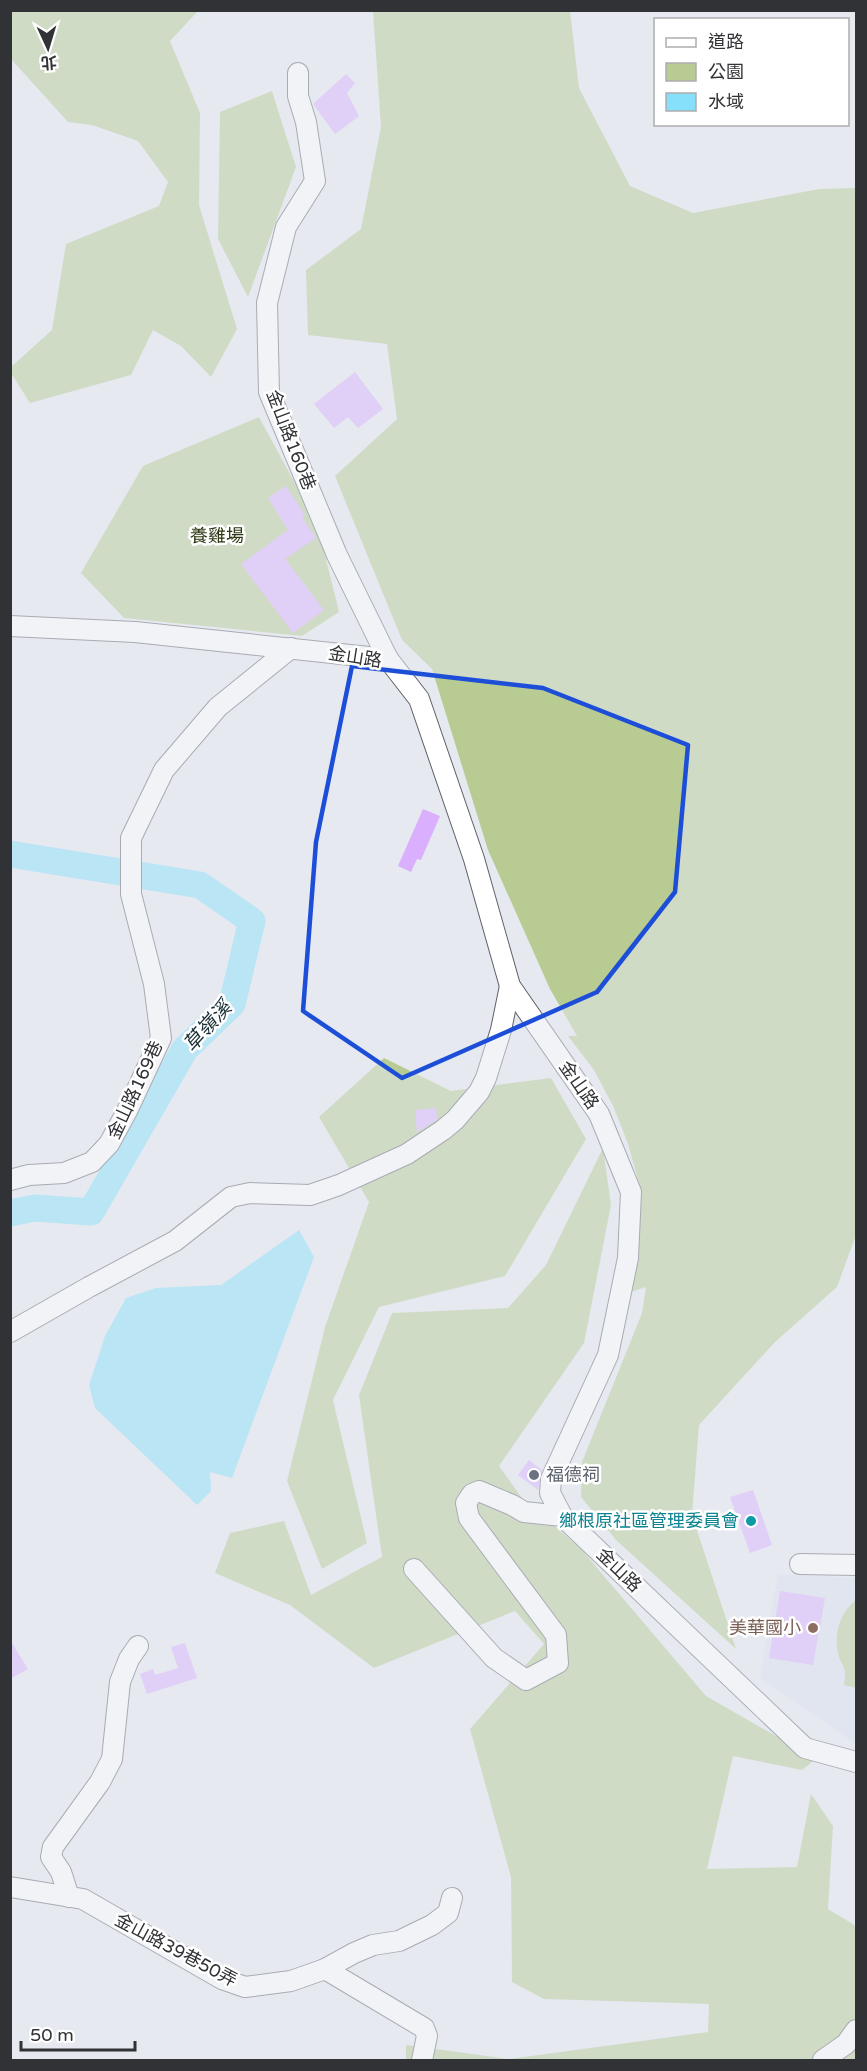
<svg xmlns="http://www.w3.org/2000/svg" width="867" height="2071" font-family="'Varela Round','Noto Sans TC',sans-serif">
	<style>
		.built { fill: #d9dfed }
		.green { fill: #b7cb93 }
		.water { fill: #86dffb }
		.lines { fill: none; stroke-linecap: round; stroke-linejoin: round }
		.river { stroke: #86dffb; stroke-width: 27 }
		.building { fill: #daaffe }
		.minor-casing { stroke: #5e6167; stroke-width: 22 }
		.minor { stroke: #fff; stroke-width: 20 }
		.marked { fill: none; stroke: #1d4ed8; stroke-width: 4.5; stroke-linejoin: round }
		.worship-dot { fill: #6b7280; stroke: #fff; stroke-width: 2 }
		.culture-dot { fill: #0f9aa8; stroke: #fff; stroke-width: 2 }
		.education-dot { fill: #8d6e63; stroke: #fff; stroke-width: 2 }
		.labels { text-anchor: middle; stroke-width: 5; stroke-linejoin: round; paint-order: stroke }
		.street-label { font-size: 18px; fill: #313235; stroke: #fff }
		.park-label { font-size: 18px; fill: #2c3712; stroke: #fff }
		.worship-label { font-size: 18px; fill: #5b616d; stroke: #fff; text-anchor: start }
		.culture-label { font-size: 18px; fill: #0d838f; stroke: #fff; text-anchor: end }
		.education-label { font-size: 18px; fill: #785e54; stroke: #fff; text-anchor: end }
		.water-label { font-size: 20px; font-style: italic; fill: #182d34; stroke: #fff }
	</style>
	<rect width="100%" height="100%" fill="#e6e9f0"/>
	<path class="built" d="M 778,1574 L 856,1578 L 856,1744 L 760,1678 Z"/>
	<g class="green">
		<path d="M 11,10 L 198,11 L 170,41 L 200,113 L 199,205 L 237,329 L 211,377 L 181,346 L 153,330 L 131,375 L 30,403 L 11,373 L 11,367 L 52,330 L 66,244 L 159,206 L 168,182 L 138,141 L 92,125 L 68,122 L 11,59 Z"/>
		<path d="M 373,11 L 570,11 L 579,88 L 630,186 L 693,213 L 819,189 L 856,188 L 856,1235 L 837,1287 L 775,1342 L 699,1425 L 692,1515 L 736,1649 L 616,1540 L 581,1497 L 582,1462 L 642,1313 L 646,1287 L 631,1292 L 639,1235 L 640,1186 L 627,1141 L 613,1106 L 594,1070 L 568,1036 L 577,1036 L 550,989 L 488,850 L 432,669 L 402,640 L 335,476 L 397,419 L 387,344 L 308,335 L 306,270 L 361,229 L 381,127 Z"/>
		<path d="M 272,91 L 296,167 L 248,297 L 218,239 L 220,112 Z"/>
		<path d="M 259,417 L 297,487 L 324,551 L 339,612 L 302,636 L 124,618 L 81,573 L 143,466 Z"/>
		<path d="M 384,1058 L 451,1091 L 551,1078 L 586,1139 L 505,1276 L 379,1307 L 333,1400 L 367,1543 L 322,1569 L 287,1481 L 325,1327 L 369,1202 L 319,1117 Z"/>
		<path d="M 603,1148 L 611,1205 L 584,1343 L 499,1466 L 522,1498 L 581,1549 L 706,1696 L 816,1759 L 802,1770 L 733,1756 L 707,1869 L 797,1867 L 811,1794 L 833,1826 L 828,1909 L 856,1926 L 856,2060 L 406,2060 L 406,2045 L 509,2059 L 708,2032 L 709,2004 L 544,1999 L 512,1982 L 511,1877 L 470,1729 L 544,1644 L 515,1611 L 374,1668 L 290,1605 L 215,1573 L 230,1533 L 284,1521 L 311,1595 L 382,1557 L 359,1395 L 392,1313 L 508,1308 L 546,1265 Z"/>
		<path d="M 856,1600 L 856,1688 L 844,1685 C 848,1666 842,1669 838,1653 C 834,1632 840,1613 856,1600 Z"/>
	</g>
	<path class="water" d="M 299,1230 L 314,1257 L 232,1478 L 210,1472 L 211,1491 L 197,1505 L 95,1408 L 89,1385 L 105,1336 L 126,1298 L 156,1288 L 221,1285 Z"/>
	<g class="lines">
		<path class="river" d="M 10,854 L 200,885 L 252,921 L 232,1004 L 185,1049 L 91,1212 L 35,1208 L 10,1213"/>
	</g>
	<g class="building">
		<path d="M 346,74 L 355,83 L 347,93 L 359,116 L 335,134 L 313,104 Z"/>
		<path d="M 355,372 L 383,409 L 358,428 L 348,417 L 334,428 L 314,404 Z"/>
		<path d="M 286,486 L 305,515 L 302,517 L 316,538 L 285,559 L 324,610 L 293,633 L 241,564 L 288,530 L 268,498 Z"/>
		<path d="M 423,809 L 440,816 L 421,860 L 417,859 L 411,872 L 398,866 Z"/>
		<path d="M 436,1108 L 437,1120 L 417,1132 L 415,1110 Z"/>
		<path d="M 529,1460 L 542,1470 L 538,1490 L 518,1475 Z"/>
		<path d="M 753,1490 L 772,1545 L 750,1553 L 730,1497 Z"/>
		<path d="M 780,1591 L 825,1598 L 813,1665 L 769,1658 Z"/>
		<path d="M 10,1640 L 28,1669 L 10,1679 Z"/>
		<path d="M 185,1643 L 197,1678 L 147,1694 L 140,1674 L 153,1669 L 155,1675 L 178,1668 L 171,1647 Z"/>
	</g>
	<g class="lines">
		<defs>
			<g id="minor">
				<path d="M 298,73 L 298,96 L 306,122 L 315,181 L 286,227 L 267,303 L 269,392 L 337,555 L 388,659"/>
				<path d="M 10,626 L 135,632 L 388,659 L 419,699 L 474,859 L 510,986 L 599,1114 L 631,1192 L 628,1258 L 608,1355 L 551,1479 L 550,1493 L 562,1516 L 805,1748 L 856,1762"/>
				<path d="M 10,1180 L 29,1175 L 64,1173 L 92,1162 L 109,1144 L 127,1111 L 161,1038 L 154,984 L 131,894 L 131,838 L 164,770 L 218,707 L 291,648"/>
				<path d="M 10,1332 L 89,1287 L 175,1241 L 231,1197 L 250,1193 L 310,1195 L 339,1185 L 407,1154 L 443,1130 L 455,1120 L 479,1092 L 486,1078 L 501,1030 L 510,986"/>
				<path d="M 800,1564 L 856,1565"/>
				<path d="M 414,1569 L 494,1658 L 526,1680 L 558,1663 L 556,1635 L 469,1518 L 466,1503 L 472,1494 L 479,1491 L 512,1505 L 524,1512 L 562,1516"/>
				<path d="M 10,1887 L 83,1899 L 222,1979 L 245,1987 L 291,1981 L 325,1969 L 424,2028 L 427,2036 L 422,2060"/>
				<path d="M 69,1897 L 61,1872 L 51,1857 L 53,1847 L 100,1782 L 112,1759 L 120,1682 L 129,1659 L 138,1646"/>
				<path d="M 325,1969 L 354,1953 L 373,1945 L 399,1941 L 432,1925 L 448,1913 L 452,1898"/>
				<path d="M 823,2060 L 846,2044 L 856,2030"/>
			</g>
		</defs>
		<use href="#minor" class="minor-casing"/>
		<use href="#minor" class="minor"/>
	</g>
	<path d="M0 0H867V2071H0ZM 352,666 L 543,688 L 688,745 L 675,892 L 597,992 L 402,1078 L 303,1011 L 316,842 Z" fill="#e6e9f0" fill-opacity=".55" fill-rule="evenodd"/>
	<path class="marked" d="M 352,666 L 543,688 L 688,745 L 675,892 L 597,992 L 402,1078 L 303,1011 L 316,842 Z"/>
	<circle class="worship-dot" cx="534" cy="1475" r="6"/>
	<circle class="culture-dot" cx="751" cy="1521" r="6"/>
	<circle class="education-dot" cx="813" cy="1628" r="6"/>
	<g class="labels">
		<g class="street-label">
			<text transform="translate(291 440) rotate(69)" y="6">金山路160巷</text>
			<text transform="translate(355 657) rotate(9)" y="6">金山路</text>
			<text transform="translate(579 1085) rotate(55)" y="6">金山路</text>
			<text transform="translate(135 1090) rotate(-65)" y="6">金山路169巷</text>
			<text transform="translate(619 1570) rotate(44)" y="6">金山路</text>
			<text transform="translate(176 1950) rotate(28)" y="6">金山路39巷50弄</text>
		</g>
		<g class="park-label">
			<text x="217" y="542">養雞場</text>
		</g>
		<g class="worship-label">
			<text x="546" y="1481">福德祠</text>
		</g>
		<g class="culture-label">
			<text x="739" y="1527">鄉根原社區管理委員會</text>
		</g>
		<g class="education-label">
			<text x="801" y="1634">美華國小</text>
		</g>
		<g class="water-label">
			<text transform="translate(207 1026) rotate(-48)" y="7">草嶺溪</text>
		</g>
	</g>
	<rect width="867" height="2071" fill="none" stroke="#313235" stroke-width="24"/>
	<rect x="654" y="18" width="195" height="108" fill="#ffffff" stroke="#adadae" stroke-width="1.5"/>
	<rect x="666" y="38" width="30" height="9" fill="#ffffff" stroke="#adadae" stroke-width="1.5"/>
	<text x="708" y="48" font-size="18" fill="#313235">道路</text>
	<rect x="666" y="63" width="30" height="18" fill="#b7cb93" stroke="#adadae" stroke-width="1.5"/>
	<text x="708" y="78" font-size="18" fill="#313235">公園</text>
	<rect x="666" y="93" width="30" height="18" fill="#86dffb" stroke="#adadae" stroke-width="1.5"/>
	<text x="708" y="108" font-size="18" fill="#313235">水域</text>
	<g transform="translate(48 48) rotate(176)" stroke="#ffffff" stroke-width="4.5" paint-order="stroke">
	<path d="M0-4.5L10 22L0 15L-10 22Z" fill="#313235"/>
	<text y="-9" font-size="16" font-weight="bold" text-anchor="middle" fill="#313235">北</text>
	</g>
	<path d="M21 2041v9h114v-9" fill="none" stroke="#313235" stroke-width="3"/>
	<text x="30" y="2041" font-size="18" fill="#313235" stroke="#ffffff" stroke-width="4.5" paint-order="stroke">50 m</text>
</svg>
